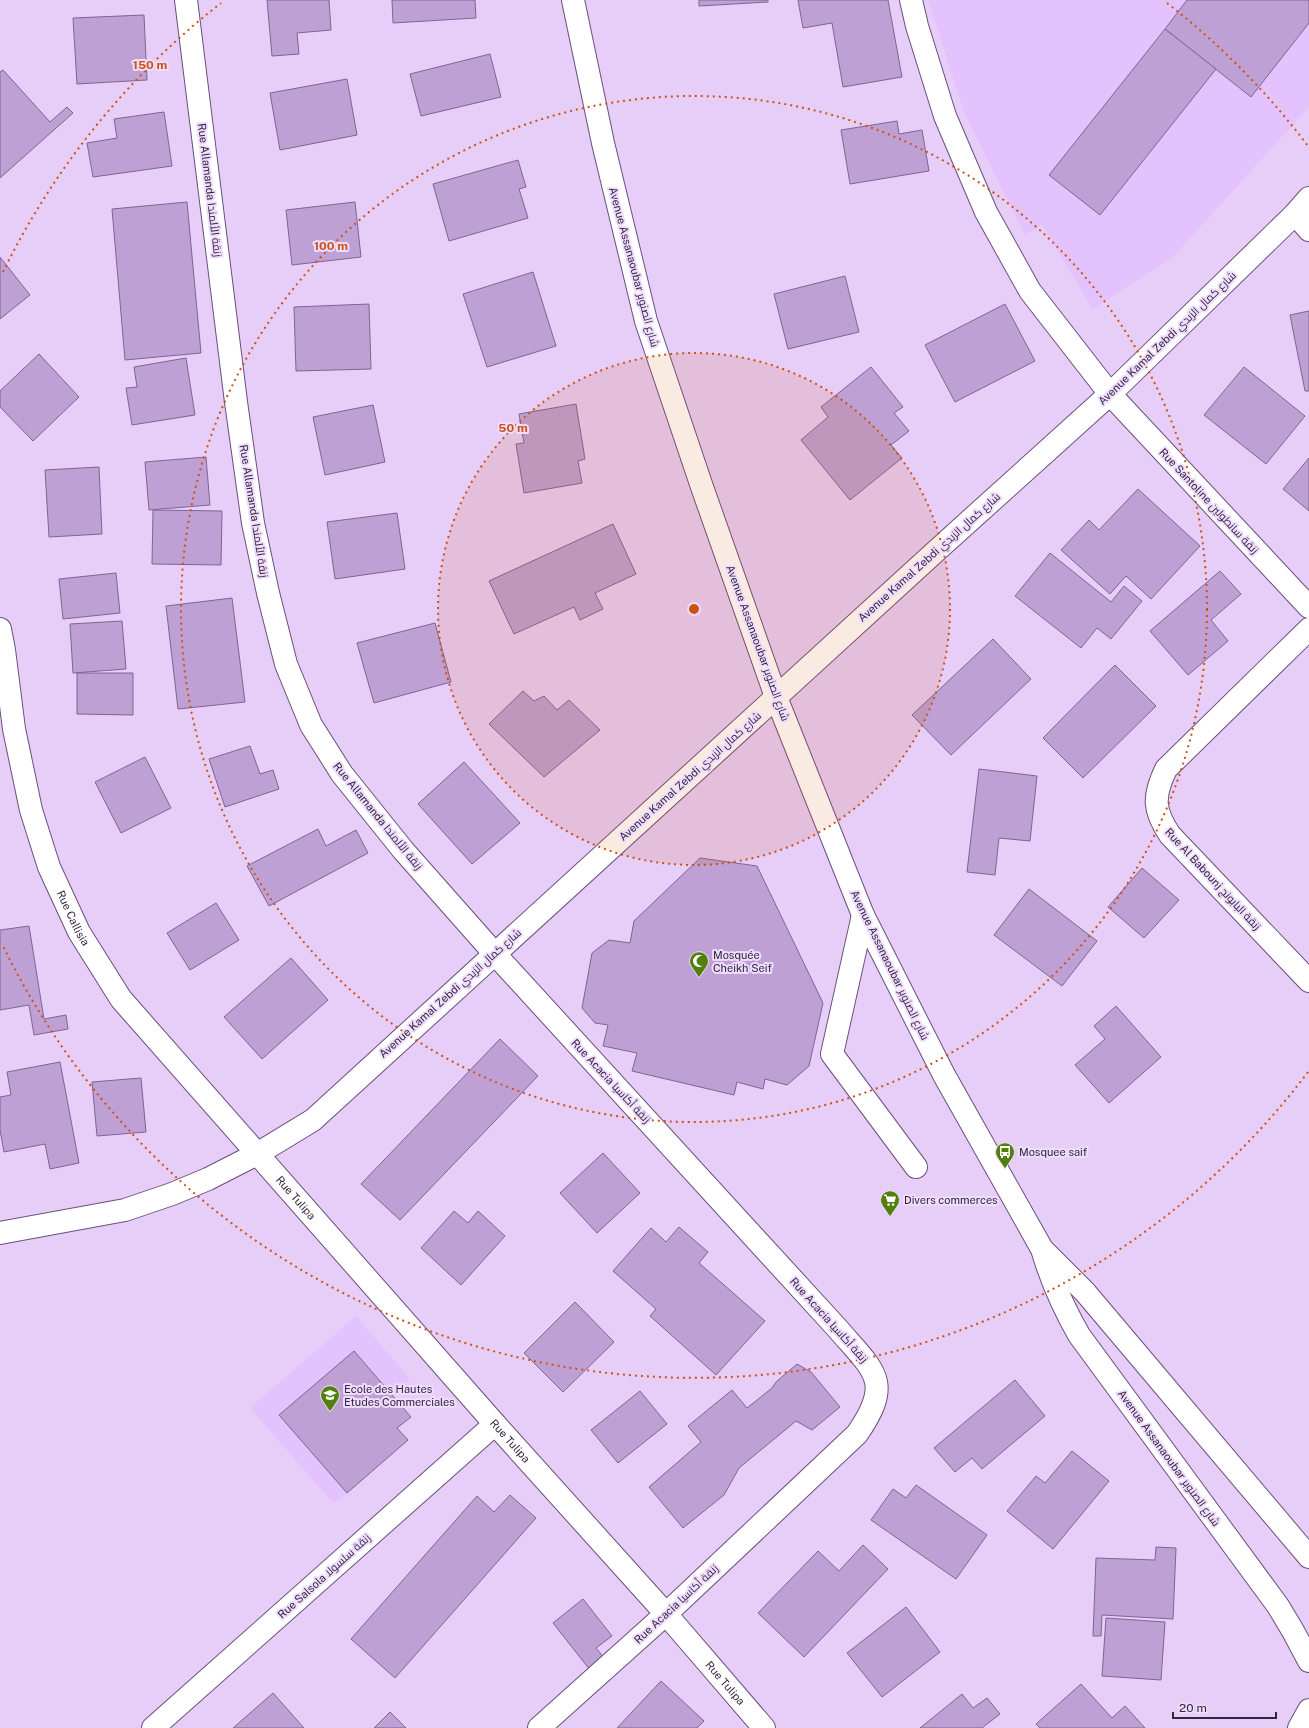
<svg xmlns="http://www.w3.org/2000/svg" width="1309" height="1728" font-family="'Public Sans',Cairo,sans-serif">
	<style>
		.built { fill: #e4c2fe }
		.building { fill: #bea0d4; stroke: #7f6493 }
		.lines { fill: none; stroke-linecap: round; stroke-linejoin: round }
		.minor-casing { stroke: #6a4f7d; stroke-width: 24 }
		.major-casing { stroke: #6a4f7d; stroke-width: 24 }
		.minor { stroke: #fff; stroke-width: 22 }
		.major { stroke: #fff; stroke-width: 22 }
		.ring { fill: none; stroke: #cd5113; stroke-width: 2; stroke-dasharray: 2 4 }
		.labels { text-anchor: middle; stroke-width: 4; stroke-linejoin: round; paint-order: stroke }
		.street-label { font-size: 11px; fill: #32263b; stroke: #f0ddfe }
		.poi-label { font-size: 11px; fill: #32263b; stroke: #f0ddfe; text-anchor: start }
		.centre { fill: #cd5113; stroke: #f0ddfe; stroke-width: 2 }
		.ring-label { font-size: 12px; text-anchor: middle; font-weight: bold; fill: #cd5113; stroke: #f0ddfe; stroke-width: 4; stroke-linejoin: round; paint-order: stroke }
	</style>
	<rect width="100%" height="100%" fill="#e6cef8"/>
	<g class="built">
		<path d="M 928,0 L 1309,0 L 1309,107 L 1172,258 L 1093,309 L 1042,225 L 1025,235 L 964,112 Z"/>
		<path d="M 356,1316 L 410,1379 L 392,1395 L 411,1417 L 397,1428 L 408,1440 L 334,1504 L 250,1408 Z"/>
	</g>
	<g class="building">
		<path d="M 267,0 L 329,0 L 331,30 L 297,33 L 299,54 L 272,56 Z"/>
		<path d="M 392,0 L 475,0 L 476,18 L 393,23 Z"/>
		<path d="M 699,0 L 768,0 L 768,2 L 699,6 Z"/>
		<path d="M 798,0 L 888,0 L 902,77 L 843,87 L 832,23 L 803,28 Z"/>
		<path d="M 1187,0 L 1309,0 L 1309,23 L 1251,97 L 1165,29 Z"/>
		<path d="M 144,15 L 147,80 L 77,84 L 73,18 Z"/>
		<path d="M 1165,29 L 1216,69 L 1100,215 L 1049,175 Z"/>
		<path d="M 490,54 L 501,97 L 421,116 L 410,74 Z"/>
		<path d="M 3,70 L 50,122 L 67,107 L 73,113 L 0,178 L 0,72 Z"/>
		<path d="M 347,79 L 357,135 L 280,150 L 270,93 Z"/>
		<path d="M 164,112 L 172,166 L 93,177 L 87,143 L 117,138 L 114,119 Z"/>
		<path d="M 897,121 L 899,134 L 922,130 L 929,171 L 850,184 L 841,130 Z"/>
		<path d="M 518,160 L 526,187 L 519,189 L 528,218 L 449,241 L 433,184 Z"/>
		<path d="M 187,202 L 201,353 L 125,360 L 112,209 Z"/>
		<path d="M 355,202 L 361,257 L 292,265 L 286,210 Z"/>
		<path d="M 0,257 L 30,295 L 0,319 Z"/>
		<path d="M 533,272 L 556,346 L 487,367 L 463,294 Z"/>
		<path d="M 845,276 L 859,332 L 788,349 L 774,294 Z"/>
		<path d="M 369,304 L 371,369 L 296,371 L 294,307 Z"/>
		<path d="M 1005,304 L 1035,361 L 955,402 L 925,345 Z"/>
		<path d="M 1309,311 L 1309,391 L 1305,391 L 1290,315 Z"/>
		<path d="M 39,354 L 79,397 L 33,441 L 0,407 L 0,391 Z"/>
		<path d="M 186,358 L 195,415 L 132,425 L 126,388 L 137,387 L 134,367 Z"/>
		<path d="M 871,367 L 903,407 L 894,413 L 909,431 L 891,445 L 902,458 L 850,500 L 801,440 L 828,417 L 821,407 Z"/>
		<path d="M 1244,367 L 1305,416 L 1266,464 L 1204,415 Z"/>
		<path d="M 576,404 L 585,459 L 578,461 L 582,483 L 524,493 L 516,444 L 524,443 L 519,414 Z"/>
		<path d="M 373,405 L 385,462 L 325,475 L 313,417 Z"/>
		<path d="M 206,457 L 210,505 L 149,510 L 145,462 Z"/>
		<path d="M 1309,458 L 1309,511 L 1283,489 Z"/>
		<path d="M 99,467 L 102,534 L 49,537 L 45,470 Z"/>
		<path d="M 1138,489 L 1200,546 L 1151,599 L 1126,576 L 1110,594 L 1061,550 L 1089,520 L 1099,530 Z"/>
		<path d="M 153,510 L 222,511 L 221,565 L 152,564 Z"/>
		<path d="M 397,513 L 405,569 L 335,579 L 327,522 Z"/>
		<path d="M 613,524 L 636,574 L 595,593 L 603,609 L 580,620 L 574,607 L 514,634 L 489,581 Z"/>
		<path d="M 1050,553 L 1111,602 L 1124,586 L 1142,601 L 1111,639 L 1097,628 L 1081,648 L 1015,596 Z"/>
		<path d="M 1220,571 L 1241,594 L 1211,620 L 1228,641 L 1188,675 L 1150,631 Z"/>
		<path d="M 116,573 L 120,613 L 63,619 L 59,579 Z"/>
		<path d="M 232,598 L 245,702 L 178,709 L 166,606 Z"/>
		<path d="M 122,621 L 126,669 L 73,673 L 70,624 Z"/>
		<path d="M 435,623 L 451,682 L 374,703 L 357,643 Z"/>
		<path d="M 993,639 L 1031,679 L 951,755 L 912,715 Z"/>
		<path d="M 1115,665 L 1156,706 L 1083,778 L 1043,738 Z"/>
		<path d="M 77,673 L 133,673 L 133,715 L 77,714 Z"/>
		<path d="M 523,691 L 534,701 L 544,696 L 557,710 L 569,700 L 600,730 L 544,777 L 489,724 Z"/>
		<path d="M 250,746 L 260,774 L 273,770 L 279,789 L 225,807 L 209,759 Z"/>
		<path d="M 145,757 L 171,808 L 121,833 L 95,782 Z"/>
		<path d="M 464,762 L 520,823 L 472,864 L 418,804 Z"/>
		<path d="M 979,769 L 1037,776 L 1030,841 L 999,838 L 995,875 L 967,872 Z"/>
		<path d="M 318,829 L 326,846 L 356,830 L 368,853 L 269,906 L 247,866 Z"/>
		<path d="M 700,858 L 757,866 L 823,1003 L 809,1066 L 787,1085 L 765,1079 L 763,1089 L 737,1082 L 734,1095 L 632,1071 L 637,1053 L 603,1046 L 608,1025 L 595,1023 L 582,1008 L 592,953 L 609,940 L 630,943 L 634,921 Z"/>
		<path d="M 1142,868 L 1179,900 L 1144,938 L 1108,907 Z"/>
		<path d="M 1029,889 L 1097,941 L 1062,986 L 994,935 Z"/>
		<path d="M 216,903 L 239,940 L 190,970 L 167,933 Z"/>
		<path d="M 29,926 L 44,1019 L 66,1015 L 68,1029 L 34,1035 L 29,1005 L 0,1010 L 0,930 Z"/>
		<path d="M 291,958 L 328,1000 L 262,1059 L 224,1017 Z"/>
		<path d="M 1116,1006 L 1161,1057 L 1109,1103 L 1075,1065 L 1105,1039 L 1094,1026 Z"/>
		<path d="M 500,1039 L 538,1076 L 400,1220 L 361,1184 Z"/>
		<path d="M 60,1062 L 79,1163 L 50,1169 L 45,1144 L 4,1152 L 0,1130 L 0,1097 L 11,1095 L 7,1072 Z"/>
		<path d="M 141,1078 L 146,1132 L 97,1136 L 92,1082 Z"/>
		<path d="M 603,1153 L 640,1193 L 597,1233 L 560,1193 Z"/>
		<path d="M 454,1211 L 468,1223 L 478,1211 L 505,1236 L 461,1285 L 421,1248 Z"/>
		<path d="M 679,1227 L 708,1252 L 699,1263 L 765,1321 L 716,1375 L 650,1316 L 656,1309 L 613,1271 L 651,1228 L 666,1242 Z"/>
		<path d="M 575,1302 L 614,1342 L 563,1392 L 524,1353 Z"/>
		<path d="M 354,1351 L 411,1417 L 397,1428 L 408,1440 L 347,1493 L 279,1415 Z"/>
		<path d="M 797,1364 L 811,1372 L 840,1407 L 812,1430 L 796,1421 L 739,1468 L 724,1495 L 683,1528 L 649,1487 L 701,1442 L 688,1426 L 732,1390 L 747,1408 L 772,1388 L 776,1382 Z"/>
		<path d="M 1015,1380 L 1045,1416 L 982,1469 L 972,1458 L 955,1472 L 934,1448 Z"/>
		<path d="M 640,1391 L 667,1424 L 618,1463 L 591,1430 Z"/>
		<path d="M 1072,1451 L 1109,1481 L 1053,1549 L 1007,1511 L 1036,1476 L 1045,1483 Z"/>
		<path d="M 916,1485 L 987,1535 L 956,1579 L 871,1520 L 893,1489 L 906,1498 Z"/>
		<path d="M 510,1495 L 536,1518 L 395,1678 L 351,1639 L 477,1496 L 494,1512 Z"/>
		<path d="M 863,1545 L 888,1569 L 804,1657 L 758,1613 L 818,1551 L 839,1571 Z"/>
		<path d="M 1156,1547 L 1176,1548 L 1173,1619 L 1102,1615 L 1101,1636 L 1093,1636 L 1096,1558 L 1155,1560 Z"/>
		<path d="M 583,1599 L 612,1636 L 596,1648 L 605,1659 L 590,1670 L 553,1623 Z"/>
		<path d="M 906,1607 L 940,1652 L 882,1697 L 847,1653 Z"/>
		<path d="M 1106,1618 L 1165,1622 L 1161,1680 L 1102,1676 Z"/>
		<path d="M 661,1681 L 704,1721 L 697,1728 L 617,1728 Z"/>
		<path d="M 1081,1684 L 1112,1718 L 1125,1706 L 1145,1728 L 1040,1728 L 1036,1724 Z"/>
		<path d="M 273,1693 L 304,1728 L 233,1728 Z"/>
		<path d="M 962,1694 L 973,1708 L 987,1698 L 1000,1714 L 982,1728 L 920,1728 Z"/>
		<path d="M 390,1712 L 406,1728 L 374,1728 Z"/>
	</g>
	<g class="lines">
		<defs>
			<g id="minor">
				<path d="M 186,0 L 236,402 L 253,523 L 268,593 L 286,664 L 311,725 L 342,774 L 403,850 L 494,953 L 837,1328 C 874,1371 894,1381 857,1434 L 666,1614 L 539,1728"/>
				<path d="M 573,0 L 603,143 L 646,321 L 702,487 L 776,697 L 863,915 L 944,1075 L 1042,1249 C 1051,1280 1063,1307 1079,1335 L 1278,1606 L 1293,1631 L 1309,1661"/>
				<path d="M 911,0 L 917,26 L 945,116 L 986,212 L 1030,291 L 1110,394 L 1309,607"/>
				<path d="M 1295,214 L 1309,230"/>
				<path id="s1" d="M 0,629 L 4,650 L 14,729 L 31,810 L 49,867 L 79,932 L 121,999 L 495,1424 L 666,1614 L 764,1728"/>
				<path d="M 1309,629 L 1166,769 C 1153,796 1153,810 1170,835 L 1309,981"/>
				<path d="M 863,915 L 832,1054 L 916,1167"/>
				<path d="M 0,1233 L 125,1210 L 172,1194 L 208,1179 L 257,1154 L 313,1120 L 935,552 L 1110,394 L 1295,214 L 1309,198"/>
				<path d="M 1043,1250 L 1085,1292 L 1309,1557"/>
				<path d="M 153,1728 L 495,1424"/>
			</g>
			<path id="major" d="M 1299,1728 L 1309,1710"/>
		</defs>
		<use href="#minor" class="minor-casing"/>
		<use href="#major" class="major-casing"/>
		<use href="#minor" class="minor"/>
		<use href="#major" class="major"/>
	</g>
	<circle cx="694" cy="609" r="256" fill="#cd5113" fill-opacity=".12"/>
	<g class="ring">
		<circle cx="694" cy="609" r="256"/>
		<circle cx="694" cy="609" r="513"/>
		<path d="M1308 1072A769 769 0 0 1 3 946M3 272A769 769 0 0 1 221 3M1167 3A769 769 0 0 1 1308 146"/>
	</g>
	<defs>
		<symbol id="mosque-pin" viewBox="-11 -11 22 30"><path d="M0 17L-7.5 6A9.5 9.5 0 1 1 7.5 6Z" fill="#53800c" stroke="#f0ddfe"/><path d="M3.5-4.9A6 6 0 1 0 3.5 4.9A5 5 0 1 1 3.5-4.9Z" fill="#fff"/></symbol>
		<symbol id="bus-pin" viewBox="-11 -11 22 30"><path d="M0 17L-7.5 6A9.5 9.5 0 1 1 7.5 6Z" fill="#53800c" stroke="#f0ddfe"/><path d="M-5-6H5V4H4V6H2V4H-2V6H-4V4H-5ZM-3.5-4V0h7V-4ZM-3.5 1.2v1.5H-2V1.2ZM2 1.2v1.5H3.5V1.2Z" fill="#fff"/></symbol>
		<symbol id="supermarket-pin" viewBox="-11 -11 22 30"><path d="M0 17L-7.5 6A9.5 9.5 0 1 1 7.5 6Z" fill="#53800c" stroke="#f0ddfe"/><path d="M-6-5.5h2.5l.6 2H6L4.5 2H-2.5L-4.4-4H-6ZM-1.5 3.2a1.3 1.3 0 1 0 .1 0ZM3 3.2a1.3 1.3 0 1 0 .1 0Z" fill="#fff"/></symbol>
		<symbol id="school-pin" viewBox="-11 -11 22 30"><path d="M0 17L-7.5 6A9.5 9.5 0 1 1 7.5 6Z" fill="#53800c" stroke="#f0ddfe"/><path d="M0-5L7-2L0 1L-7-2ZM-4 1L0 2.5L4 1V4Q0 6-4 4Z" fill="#fff"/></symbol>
	</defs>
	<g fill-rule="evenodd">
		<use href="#mosque-pin" x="688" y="950" width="22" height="30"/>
		<use href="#bus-pin" x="994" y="1141" width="22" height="30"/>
		<use href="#supermarket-pin" x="879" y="1189" width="22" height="30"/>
		<use href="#school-pin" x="319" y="1384" width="22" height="30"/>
	</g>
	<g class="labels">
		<g class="street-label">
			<text transform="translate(210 190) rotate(83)" y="4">Rue Allamanda زنقة الألمندا</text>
			<text transform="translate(634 267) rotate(75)" y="4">Avenue Assanaoubar شارع الصنوبر</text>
			<text transform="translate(1167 338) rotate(-44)" y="4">Avenue Kamal Zebdi شارع كمال الزبدي</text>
			<text transform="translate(1209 501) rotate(47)" y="4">Rue Santoline زنقة سانطولين</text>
			<text transform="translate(254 511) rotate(81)" y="4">Rue Allamanda زنقة الألمندا</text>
			<text transform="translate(929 557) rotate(-42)" y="4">Avenue Kamal Zebdi شارع كمال الزبدي</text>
			<text transform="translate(758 643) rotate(70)" y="4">Avenue Assanaoubar شارع الصنوبر</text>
			<text transform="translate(690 776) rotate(-42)" y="4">Avenue Kamal Zebdi شارع كمال الزبدي</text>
			<text transform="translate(378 816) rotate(51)" y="4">Rue Allamanda زنقة الألمندا</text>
			<text transform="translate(1213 879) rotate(47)" y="4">Rue Al Babounj زنقة البابونج</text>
			<text dy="4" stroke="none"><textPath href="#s1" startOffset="300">Rue Callisia</textPath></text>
			<text transform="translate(890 965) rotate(64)" y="4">Avenue Assanaoubar شارع الصنوبر</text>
			<text transform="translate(450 993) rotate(-42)" y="4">Avenue Kamal Zebdi شارع كمال الزبدي</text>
			<text transform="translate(611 1081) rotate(47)" y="4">Rue Acacia زنقة أكاسيا</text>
			<text dy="4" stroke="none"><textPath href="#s1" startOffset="659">Rue Tulipa</textPath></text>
			<text transform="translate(829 1320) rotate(48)" y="4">Rue Acacia زنقة أكاسيا</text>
			<text dy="4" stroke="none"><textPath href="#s1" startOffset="983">Rue Tulipa</textPath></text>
			<text transform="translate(1169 1458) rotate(54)" y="4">Avenue Assanaoubar شارع الصنوبر</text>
			<text transform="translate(324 1576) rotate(-42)" y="4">Rue Salsola زنقة سلسولا</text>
			<text transform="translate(676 1604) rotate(-43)" y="4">Rue Acacia زنقة أكاسيا</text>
			<text dy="4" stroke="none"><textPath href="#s1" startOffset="1307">Rue Tulipa</textPath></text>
		</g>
		<g class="poi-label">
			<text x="713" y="959">Mosquée<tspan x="713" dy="13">Cheikh Seif</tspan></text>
			<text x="1019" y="1156">Mosquee saif</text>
			<text x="904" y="1204">Divers commerces</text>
			<text x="344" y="1393">Ecole des Hautes<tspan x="344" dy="13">Etudes Commerciales</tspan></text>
		</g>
	</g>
	<circle cx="694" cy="609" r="6" class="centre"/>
	<g class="ring-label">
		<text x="150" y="69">150 m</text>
		<text x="331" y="250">100 m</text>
		<text x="513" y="432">50 m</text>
	</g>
	<path d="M1173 1712v6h103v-6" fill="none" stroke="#32263b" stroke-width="2"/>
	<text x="1179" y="1712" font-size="12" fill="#32263b" stroke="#f0ddfe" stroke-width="3" paint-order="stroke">20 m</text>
</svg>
